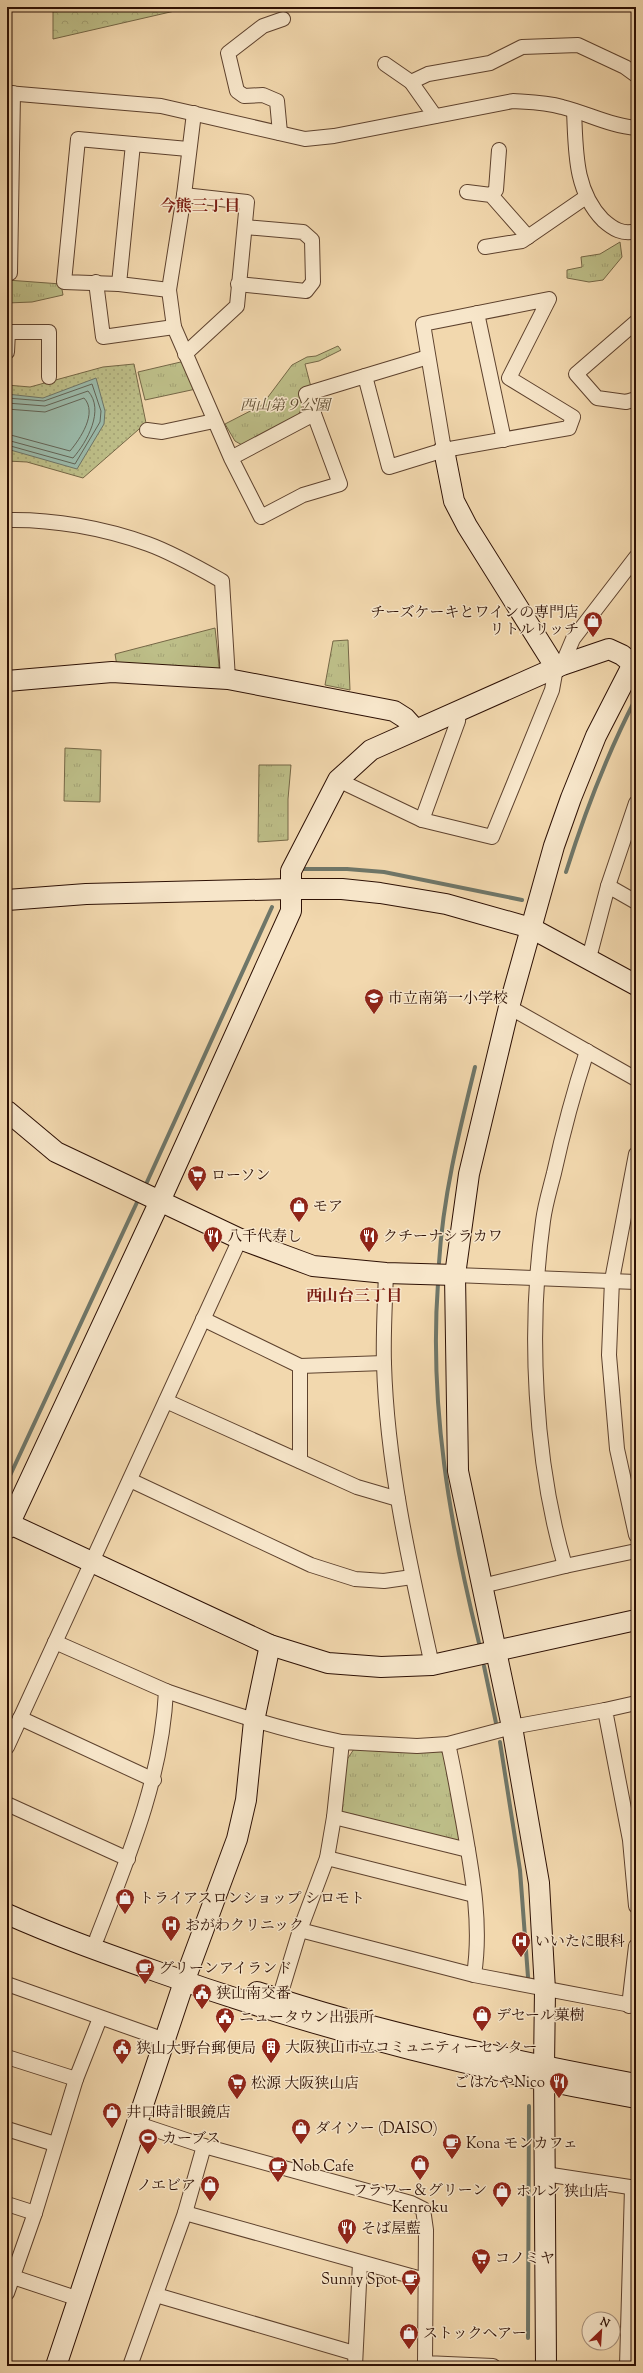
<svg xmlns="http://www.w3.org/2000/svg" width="643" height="2373" font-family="'Sorts Mill Goudy','Noto Serif JP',serif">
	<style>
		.grass { fill: url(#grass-dots); stroke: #756746 }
		.forest { fill: url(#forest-crowns); stroke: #756746 }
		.park { fill: url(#park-tufts); stroke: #756746 }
		.water { fill: #9bbaaa; stroke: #6f7668 }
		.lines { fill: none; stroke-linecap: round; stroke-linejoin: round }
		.shore { stroke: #646557; stroke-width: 1 }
		.stream { stroke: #6f7668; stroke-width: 4 }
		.street-casing { stroke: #5e422e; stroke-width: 16 }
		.secondary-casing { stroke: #2d1004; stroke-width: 22 }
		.street { stroke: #f7e6ca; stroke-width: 14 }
		.secondary { stroke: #f7e6ca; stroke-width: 20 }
		.labels { text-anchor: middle; stroke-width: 3; stroke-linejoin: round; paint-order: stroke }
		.park-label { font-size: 15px; font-style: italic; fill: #5f4d32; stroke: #f7e6ca }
		.poi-label { font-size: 15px; fill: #2d1004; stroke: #f7e6ca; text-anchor: start }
		.neighbourhood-label { font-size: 16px; font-weight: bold; fill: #7a1f14; stroke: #f7e6ca }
	</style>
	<defs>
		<pattern id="grass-dots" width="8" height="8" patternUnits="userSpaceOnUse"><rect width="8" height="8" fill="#bdbe88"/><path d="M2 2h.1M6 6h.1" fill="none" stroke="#a3a274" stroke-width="1.8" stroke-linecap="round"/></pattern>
		<pattern id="forest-crowns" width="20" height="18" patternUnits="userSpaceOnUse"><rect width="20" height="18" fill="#bdbe88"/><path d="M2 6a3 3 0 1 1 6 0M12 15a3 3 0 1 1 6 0" fill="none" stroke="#a3a274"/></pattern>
		<pattern id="park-tufts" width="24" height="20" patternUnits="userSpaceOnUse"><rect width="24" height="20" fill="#bdbe88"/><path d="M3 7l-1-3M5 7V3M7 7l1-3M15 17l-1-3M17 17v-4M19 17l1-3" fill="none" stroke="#a3a274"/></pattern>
	</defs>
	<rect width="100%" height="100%" fill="#f2d8ae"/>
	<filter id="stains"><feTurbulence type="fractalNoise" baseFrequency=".005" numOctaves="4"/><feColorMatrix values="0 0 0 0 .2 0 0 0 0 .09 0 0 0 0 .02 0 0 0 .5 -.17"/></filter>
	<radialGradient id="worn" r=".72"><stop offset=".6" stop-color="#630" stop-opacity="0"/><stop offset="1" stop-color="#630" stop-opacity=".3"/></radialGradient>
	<path class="grass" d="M 134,364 L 146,423 L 83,478 L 27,462 L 7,461 L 7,385 L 30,387 L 103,367 Z"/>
	<path class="forest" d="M 53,7 L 192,7 L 53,39 Z"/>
	<g class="park">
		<path d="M 620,242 L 622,257 L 603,280 L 589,282 L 567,278 L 567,270 L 582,267 L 581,257 L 600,254 Z"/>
		<path d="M 7,280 L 61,284 L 63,295 L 32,302 L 7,303 Z"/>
		<path d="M 338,346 L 341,350 L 319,361 L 305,364 L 311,387 L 297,418 L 242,445 L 235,441 L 225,424 L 262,405 L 292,365 L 307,357 L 316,356 Z"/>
		<path d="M 185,361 L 196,389 L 145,400 L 138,372 Z"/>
		<path d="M 215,628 L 220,674 L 117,666 L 115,654 Z"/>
		<path d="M 348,640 L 350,690 L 325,685 L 333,641 Z"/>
		<path d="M 65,748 L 101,750 L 100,802 L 64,801 Z"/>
		<path d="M 259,765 L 291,765 L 288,799 L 288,840 L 258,842 Z"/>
		<path d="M 354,1749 L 393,1752 L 438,1750 L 443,1753 L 462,1846 L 340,1815 L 346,1761 Z"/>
	</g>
	<path class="water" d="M 96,378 L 105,411 L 104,424 L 77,469 L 7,449 L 7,394 L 43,398 Z"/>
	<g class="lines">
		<g class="shore">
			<path d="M 7,398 L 44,401 L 92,384 L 101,411 L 100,422 L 75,464 L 7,445"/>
			<path d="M 7,403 L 45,406 L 88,391 C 105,410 87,442 73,458 L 7,440"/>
			<path d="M 7,409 L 45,412 L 84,398 C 98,413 80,439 70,451 L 7,434"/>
		</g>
		<g class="stream">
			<path d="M 303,869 L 347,869 L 384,872 L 522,900"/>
			<path d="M 566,872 C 585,812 607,754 636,698"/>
			<path d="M 147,1182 L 272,907"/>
			<path d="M 439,1263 C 443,1196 459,1132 475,1067"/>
			<path d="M 438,1283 C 429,1406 450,1525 479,1643"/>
			<path d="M 7,1482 L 139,1198"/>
			<path d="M 484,1666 L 496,1723"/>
			<path d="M 500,1742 L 520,1870 L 528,1977"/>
			<path d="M 528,2338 L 529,2106"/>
		</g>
		<defs>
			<g id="street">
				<path d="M 385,64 L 411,82 L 435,116"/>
				<path d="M 411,82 L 428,74 L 490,63 L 522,47 L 578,45 L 625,67 L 636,75"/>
				<path d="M 7,93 L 161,106 L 305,139 L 334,136 L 513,101 C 530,102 546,102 562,107 C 587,113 610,126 636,128"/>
				<path d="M 574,111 C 576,150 574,190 603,220 C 613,229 623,235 636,231"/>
				<path d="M 194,113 L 184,195 L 169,290 L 174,327 L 231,458 L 261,517 L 303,495 L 340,484 L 314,414 L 231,458"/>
				<path d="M 280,133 L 277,101 L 263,95 L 244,96 L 237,91 L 228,53 L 263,26 L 283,19"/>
				<path d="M 467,192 L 491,195 L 528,237"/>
				<path d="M 184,195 L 247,202 L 237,306 L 185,354"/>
				<path d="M 491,195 L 496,190 L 499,150"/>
				<path d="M 485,247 L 522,241 L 586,197"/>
				<path d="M 7,273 L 10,273 L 13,93"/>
				<path d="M 96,282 L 103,337 L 174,327"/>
				<path d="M 119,284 L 64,282 L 78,139 L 133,144"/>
				<path d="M 238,284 L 306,291 L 313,282 L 312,240 L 303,232 L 245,227"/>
				<path d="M 169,290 L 119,284 L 133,144 L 188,149"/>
				<path d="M 477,313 L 504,440"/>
				<path d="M 636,322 L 576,374 L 597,398 L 626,402 L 636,399"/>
				<path d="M 7,352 L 8,332 L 49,332 L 49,377"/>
				<path d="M 365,376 L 428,357"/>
				<path d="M 314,414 L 306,394 L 365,376 L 389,467 L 444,450 L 569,428 L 573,417 L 509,378 L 549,299 L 423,324 L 444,450"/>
				<path d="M 147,430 L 162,432 L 214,421"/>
				<path d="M 7,520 C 53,519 104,528 148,544 C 173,553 199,568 222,581 L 228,679"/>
				<path d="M 562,665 L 573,639 L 636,557"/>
				<path d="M 338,780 L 422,820 L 492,837 L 552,690 L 556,668"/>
				<path d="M 422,820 L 458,721 L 459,712"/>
				<path d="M 608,886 L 636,803"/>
				<path d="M 589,958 L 608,886 L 636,902"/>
				<path d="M 509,1007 L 636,1079"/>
				<path d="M 587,1051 C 574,1091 563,1132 554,1173 C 550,1189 545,1205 543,1221 C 528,1330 534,1460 565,1566 L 636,1551"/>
				<path d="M 636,1154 L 612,1280 L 609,1355 L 617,1449 L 636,1535"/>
				<path d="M 386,1273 C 385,1303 383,1334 384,1364 C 387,1466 410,1566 432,1665"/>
				<path d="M 455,1275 L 636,1282"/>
				<path d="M 203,1319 L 300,1366 L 384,1363"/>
				<path d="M 300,1366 L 300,1461"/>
				<path d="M 166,1401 L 357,1487 L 398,1499"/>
				<path d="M 130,1480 L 311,1565 L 355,1579 L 384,1581 L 412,1577"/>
				<path d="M 482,1586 L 565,1566"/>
				<path d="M 55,1642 L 166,1691 C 162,1778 128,1858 97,1938"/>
				<path d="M 166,1691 C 224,1711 281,1730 342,1742"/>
				<path d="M 636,1703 L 605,1710 L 630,1840 L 636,1906"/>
				<path d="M 20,1718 L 154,1780"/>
				<path d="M 448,1744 C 454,1769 458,1795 463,1821 C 472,1872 482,1924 474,1975"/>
				<path d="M 7,1747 L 240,1239"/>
				<path d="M 7,1804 L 128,1859"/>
				<path d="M 334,1817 L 468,1850"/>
				<path d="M 327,1858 L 474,1895"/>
				<path d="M 300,1930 L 474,1975 L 636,2006"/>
				<path d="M 7,1984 L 165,2040"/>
				<path d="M 279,1999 L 300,1930 L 327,1858 L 334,1817 L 342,1742 L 417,1746 L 448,1744 L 512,1727 L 605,1710"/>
				<path d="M 629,2006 L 636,1946"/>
				<path d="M 7,2057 L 76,2079"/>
				<path d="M 138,2124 L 204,2146 L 411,2203 L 423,2209 L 426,2230 L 425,2363 L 493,2366"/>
				<path d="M 7,2129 L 55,2144"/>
				<path d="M 545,2174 L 636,2188"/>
				<path d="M 7,2204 L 35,2213"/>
				<path d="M 185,2213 L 425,2280"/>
				<path d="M 7,2275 L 79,2299"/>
				<path d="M 7,2293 L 35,2213 L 76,2079 L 100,2018"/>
				<path d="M 156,2295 L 354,2353"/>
				<path d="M 130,2366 L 185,2213 L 204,2146"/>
				<path d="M 355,2366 L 360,2263"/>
				<path d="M 627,2366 L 632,2188"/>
			</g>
			<g id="secondary">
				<path d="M 444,450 L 454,501 L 467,526 L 556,668"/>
				<path d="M 7,681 L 112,672 L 228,679 L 394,711 L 405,718 L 415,729"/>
				<path d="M 7,900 L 86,894 L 290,889 L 342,889 L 380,893 L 446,904 L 531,928 L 636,985"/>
				<path d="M 7,1111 L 56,1152 L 240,1239 L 313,1266 L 386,1273 L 455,1275"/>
				<path d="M 10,1524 L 270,1645 L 328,1663 L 381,1667 L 432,1665 L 636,1620"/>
				<path d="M 7,1529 L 160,1201 L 291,911 L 291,871 L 338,780 L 371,750 L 562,665 L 609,649 L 622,655 L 633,664"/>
				<path d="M 7,1914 C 56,1936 107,1954 158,1972 C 314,2028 473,2069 636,2098"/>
				<path d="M 257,1992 C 380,2033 509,2060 636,2084"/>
				<path d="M 56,2366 L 184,1982 L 237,1839 L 246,1800 L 254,1721 L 270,1645"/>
				<path d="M 546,2366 L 544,2067 L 545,1990 L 539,1883 L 512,1727 L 458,1471 L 455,1275 L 469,1174 L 509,1007 L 554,846 L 571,798 L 596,736 L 636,658"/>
			</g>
		</defs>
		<use href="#street" class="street-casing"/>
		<use href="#secondary" class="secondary-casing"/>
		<use href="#street" class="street"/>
		<use href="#secondary" class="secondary"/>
	</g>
	<defs>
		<symbol id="shop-pin" viewBox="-11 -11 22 30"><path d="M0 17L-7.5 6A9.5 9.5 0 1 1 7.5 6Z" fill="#8f2418" stroke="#f7e6ca"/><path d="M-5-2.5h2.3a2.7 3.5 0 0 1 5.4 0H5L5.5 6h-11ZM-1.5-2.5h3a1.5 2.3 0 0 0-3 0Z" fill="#fff"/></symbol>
		<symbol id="school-pin" viewBox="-11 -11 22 30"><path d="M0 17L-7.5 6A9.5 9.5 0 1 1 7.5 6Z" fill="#8f2418" stroke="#f7e6ca"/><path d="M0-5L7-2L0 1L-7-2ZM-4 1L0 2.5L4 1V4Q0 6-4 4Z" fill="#fff"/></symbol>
		<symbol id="supermarket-pin" viewBox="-11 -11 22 30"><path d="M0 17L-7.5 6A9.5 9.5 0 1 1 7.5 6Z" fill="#8f2418" stroke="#f7e6ca"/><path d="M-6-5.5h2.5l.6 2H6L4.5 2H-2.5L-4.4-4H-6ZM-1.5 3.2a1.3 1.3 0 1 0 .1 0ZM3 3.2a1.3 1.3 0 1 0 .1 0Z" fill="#fff"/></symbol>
		<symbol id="restaurant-pin" viewBox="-11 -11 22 30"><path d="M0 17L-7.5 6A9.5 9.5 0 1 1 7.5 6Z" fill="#8f2418" stroke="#f7e6ca"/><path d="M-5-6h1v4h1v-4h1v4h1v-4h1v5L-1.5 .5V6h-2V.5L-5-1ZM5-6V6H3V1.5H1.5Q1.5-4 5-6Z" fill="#fff"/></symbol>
		<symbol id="hospital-pin" viewBox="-11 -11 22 30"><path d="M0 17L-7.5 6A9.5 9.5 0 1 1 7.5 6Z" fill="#8f2418" stroke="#f7e6ca"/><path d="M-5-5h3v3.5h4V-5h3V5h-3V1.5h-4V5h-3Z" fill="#fff"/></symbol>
		<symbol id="cafe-pin" viewBox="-11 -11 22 30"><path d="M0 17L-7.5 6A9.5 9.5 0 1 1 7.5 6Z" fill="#8f2418" stroke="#f7e6ca"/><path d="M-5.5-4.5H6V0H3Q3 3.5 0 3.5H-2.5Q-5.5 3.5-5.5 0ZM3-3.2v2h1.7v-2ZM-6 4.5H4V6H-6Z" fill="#fff"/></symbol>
		<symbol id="civic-pin" viewBox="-11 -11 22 30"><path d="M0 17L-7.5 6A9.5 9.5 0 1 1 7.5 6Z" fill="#8f2418" stroke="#f7e6ca"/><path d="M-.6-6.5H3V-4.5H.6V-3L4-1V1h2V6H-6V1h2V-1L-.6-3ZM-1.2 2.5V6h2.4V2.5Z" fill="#fff"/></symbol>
		<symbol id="building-pin" viewBox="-11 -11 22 30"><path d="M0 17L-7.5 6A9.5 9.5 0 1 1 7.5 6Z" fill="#8f2418" stroke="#f7e6ca"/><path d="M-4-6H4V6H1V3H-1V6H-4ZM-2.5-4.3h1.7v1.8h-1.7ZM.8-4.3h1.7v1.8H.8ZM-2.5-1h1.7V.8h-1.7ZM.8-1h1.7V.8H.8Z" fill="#fff"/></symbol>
		<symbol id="stadium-pin" viewBox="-11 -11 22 30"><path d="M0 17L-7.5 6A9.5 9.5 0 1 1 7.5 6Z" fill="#8f2418" stroke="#f7e6ca"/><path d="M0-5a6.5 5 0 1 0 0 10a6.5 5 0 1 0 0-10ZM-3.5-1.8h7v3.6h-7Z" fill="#fff"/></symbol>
	</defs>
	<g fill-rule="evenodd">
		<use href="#shop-pin" x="582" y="610" width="22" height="30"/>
		<use href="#school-pin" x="363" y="987" width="22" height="30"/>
		<use href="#supermarket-pin" x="186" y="1164" width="22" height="30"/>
		<use href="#shop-pin" x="288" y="1195" width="22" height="30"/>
		<use href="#restaurant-pin" x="202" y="1225" width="22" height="30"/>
		<use href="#restaurant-pin" x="358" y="1225" width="22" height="30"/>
		<use href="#shop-pin" x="114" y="1887" width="22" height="30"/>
		<use href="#hospital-pin" x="160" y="1914" width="22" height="30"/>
		<use href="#hospital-pin" x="510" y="1930" width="22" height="30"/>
		<use href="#cafe-pin" x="134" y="1957" width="22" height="30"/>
		<use href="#civic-pin" x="191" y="1982" width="22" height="30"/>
		<use href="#shop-pin" x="471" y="2004" width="22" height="30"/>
		<use href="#civic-pin" x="214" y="2006" width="22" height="30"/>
		<use href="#building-pin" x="260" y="2036" width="22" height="30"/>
		<use href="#civic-pin" x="111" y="2037" width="22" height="30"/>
		<use href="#restaurant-pin" x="548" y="2071" width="22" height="30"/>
		<use href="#supermarket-pin" x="226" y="2072" width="22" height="30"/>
		<use href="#shop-pin" x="101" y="2101" width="22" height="30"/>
		<use href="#shop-pin" x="290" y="2117" width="22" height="30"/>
		<use href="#stadium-pin" x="137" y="2127" width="22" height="30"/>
		<use href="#cafe-pin" x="441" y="2132" width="22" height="30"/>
		<use href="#shop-pin" x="409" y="2153" width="22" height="30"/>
		<use href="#cafe-pin" x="267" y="2155" width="22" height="30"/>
		<use href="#shop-pin" x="199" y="2174" width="22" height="30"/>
		<use href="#shop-pin" x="491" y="2180" width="22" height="30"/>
		<use href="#restaurant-pin" x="336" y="2217" width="22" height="30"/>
		<use href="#supermarket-pin" x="470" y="2247" width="22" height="30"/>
		<use href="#cafe-pin" x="400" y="2268" width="22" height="30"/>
		<use href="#shop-pin" x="398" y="2322" width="22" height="30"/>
	</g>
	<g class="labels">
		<g class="park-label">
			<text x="285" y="410">西山第９公園</text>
		</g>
		<g class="poi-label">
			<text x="579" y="617" text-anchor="end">チーズケーキとワインの専門店<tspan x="579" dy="17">リトルリッチ</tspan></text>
			<text x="388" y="1003">市立南第一小学校</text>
			<text x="211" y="1180">ローソン</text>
			<text x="313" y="1211">モア</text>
			<text x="227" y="1241">八千代寿し</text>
			<text x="383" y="1241">クチーナシラカワ</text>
			<text x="139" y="1903">トライアスロンショップ シロモト</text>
			<text x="185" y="1930">おがわクリニック</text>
			<text x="535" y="1946">いいたに眼科</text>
			<text x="159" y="1973">グリーンアイランド</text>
			<text x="216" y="1998">狭山南交番</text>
			<text x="496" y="2020">デセール菓樹</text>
			<text x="239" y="2022">ニュータウン出張所</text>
			<text x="285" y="2052">大阪狭山市立コミュニティーセンター</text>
			<text x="136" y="2053">狭山大野台郵便局</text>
			<text x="545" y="2087" text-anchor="end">ごはんやNico</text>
			<text x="251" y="2088">松源 大阪狭山店</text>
			<text x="126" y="2117">井口時計眼鏡店</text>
			<text x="315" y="2133">ダイソー (DAISO)</text>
			<text x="162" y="2143">カーブス</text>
			<text x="466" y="2148">Kona モンカフェ</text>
			<text x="292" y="2171">Nob Cafe</text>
			<text x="196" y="2190" text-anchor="end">ノエビア</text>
			<text x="420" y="2195" text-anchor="middle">フラワー＆グリーン<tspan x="420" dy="17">Kenroku</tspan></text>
			<text x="516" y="2196">ホルン 狭山店</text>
			<text x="361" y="2233">そば屋藍</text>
			<text x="495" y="2263">コノミヤ</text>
			<text x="397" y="2284" text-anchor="end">Sunny Spot</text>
			<text x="423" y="2338">ストックヘアー</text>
		</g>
		<g class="neighbourhood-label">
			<text x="200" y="211">今熊三丁目</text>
			<text x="354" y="1301">西山台三丁目</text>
		</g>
	</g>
	<rect width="643" height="2373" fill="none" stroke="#f2d8ae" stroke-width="24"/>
	<rect x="8" y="8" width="627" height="2357" fill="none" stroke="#2d1004" stroke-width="2"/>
	<rect x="12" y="12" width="619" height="2349" fill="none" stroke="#2d1004"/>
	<g transform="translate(601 2331) rotate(25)"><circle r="19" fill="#f7e6ca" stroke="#a6907b"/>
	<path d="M0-3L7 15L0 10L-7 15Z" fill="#8f2418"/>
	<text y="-6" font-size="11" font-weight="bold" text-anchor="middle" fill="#2d1004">N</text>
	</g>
	<rect width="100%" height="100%" filter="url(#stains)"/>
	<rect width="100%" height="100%" fill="url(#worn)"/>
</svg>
